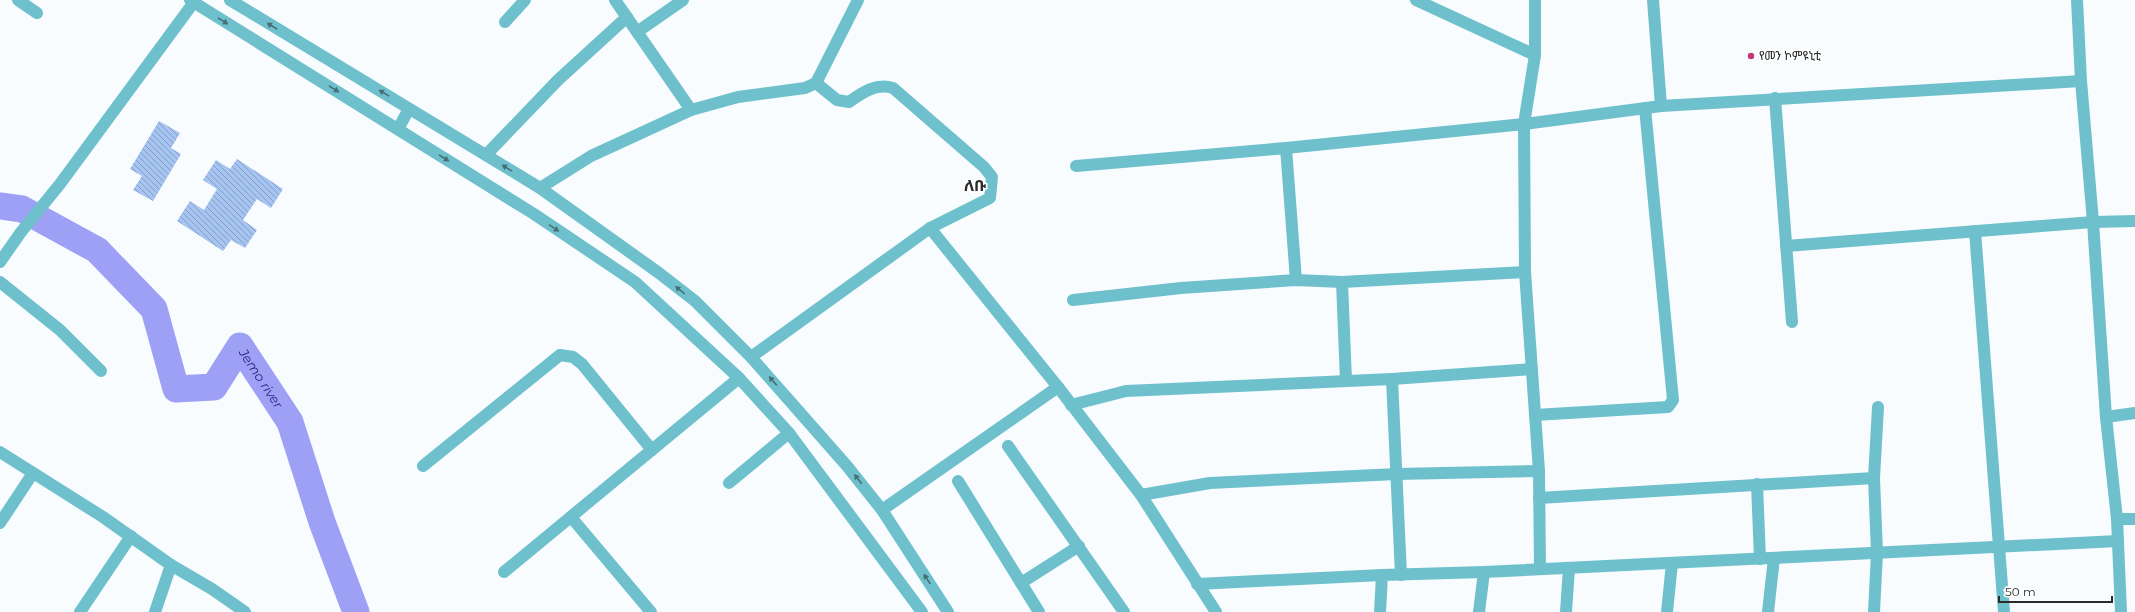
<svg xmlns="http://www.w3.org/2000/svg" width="2135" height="612" font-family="Montserrat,'Noto Sans Ethiopic',sans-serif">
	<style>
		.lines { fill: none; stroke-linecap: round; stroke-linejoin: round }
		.river { stroke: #9ea0f5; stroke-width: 27 }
		.building { fill: url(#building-back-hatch) }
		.minor { stroke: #6fc0cd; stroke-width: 12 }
		.oneway { fill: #486e74 }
		.poi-dot { fill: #c03979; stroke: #fff; stroke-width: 1.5 }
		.labels { text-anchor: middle; stroke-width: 3.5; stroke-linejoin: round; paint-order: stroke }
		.poi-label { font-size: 12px; fill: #292b2b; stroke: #fff; text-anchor: start }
		.water-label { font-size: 13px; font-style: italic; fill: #2e1d7c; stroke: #fff }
		.district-label { font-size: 16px; font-weight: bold; fill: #292b2b; stroke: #fff }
	</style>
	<defs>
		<pattern id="building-back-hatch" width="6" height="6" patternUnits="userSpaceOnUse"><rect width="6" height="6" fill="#a5c4f1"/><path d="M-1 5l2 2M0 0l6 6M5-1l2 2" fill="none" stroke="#869fc3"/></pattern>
	</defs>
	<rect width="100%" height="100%" fill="#f8fcfe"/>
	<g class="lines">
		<path class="river" id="s1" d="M 0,206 L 22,209 L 97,250 L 154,309 L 176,389 L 214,387 L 240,346 L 290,422 L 322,522 L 356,612"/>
	</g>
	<g class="building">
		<path d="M 159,121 L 180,133 L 171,148 L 181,154 L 153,201 L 133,190 L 142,176 L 130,169 Z"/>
		<path d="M 237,159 L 283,189 L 271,208 L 257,199 L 243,220 L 257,230 L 245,248 L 231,240 L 223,251 L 177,221 L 190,201 L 204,210 L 217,189 L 203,180 L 216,160 L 230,169 Z"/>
	</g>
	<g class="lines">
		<g class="minor">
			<path d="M 18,0 L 37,13"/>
			<path d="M 190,0 L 534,214 L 635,282 L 739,378 L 789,433 L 922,612"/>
			<path d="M 230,0 L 540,188 L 659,273 L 695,301 L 751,357 L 847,466 L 882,510 L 948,612"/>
			<path d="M 615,0 L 691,110"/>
			<path d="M 1416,0 L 1535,55"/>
			<path d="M 1535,0 L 1535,55 L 1524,124 L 1525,272 L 1539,471 L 1540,569"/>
			<path d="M 1653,0 L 1661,106"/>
			<path d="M 2077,0 L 2081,81 L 2093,222 L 2106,417 L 2117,519 L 2121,612"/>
			<path d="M 505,22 L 525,0"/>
			<path d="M 637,32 L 683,0"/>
			<path d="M 816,83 L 837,100 L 849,102 C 863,92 876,83 893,88 L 984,167 L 992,177 L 990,198 L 930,228"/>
			<path d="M 1775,98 L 1792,322"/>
			<path d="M 398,129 L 409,109"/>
			<path d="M 1286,148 L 1296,280"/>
			<path d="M 486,155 L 558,80 L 627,17"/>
			<path d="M 1076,166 L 1286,148 L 1524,124 L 1661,106 L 2081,81"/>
			<path d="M 540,188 L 591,156 L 691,110 L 738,97 L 805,88 L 816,83 L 858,0"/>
			<path d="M 1975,231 L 2004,612"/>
			<path d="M 1786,246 L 2093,222 L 2135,221"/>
			<path d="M 0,262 L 21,232 L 60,184 L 194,2"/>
			<path d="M 0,282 L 60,330 L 101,371"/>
			<path d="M 1342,282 L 1346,381"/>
			<path d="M 1073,300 L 1181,288 L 1296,280 L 1342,282 L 1525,272"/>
			<path d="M 751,357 L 930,228 L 1058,387 L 1141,495 L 1216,612"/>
			<path d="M 1392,379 L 1401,575"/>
			<path d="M 1071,405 L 1126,391 L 1392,379 L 1532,369"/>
			<path d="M 1535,415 L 1668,407 L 1673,400 L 1645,108"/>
			<path d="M 2106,417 L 2135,413"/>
			<path d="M 1008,446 L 1124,612"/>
			<path d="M 0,452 L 103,517 L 171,565"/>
			<path d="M 423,466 L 560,355 L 573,357 L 582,364 L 652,450"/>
			<path d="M 958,481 L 1039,612"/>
			<path d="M 729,483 L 789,433"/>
			<path d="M 1757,484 L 1760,559"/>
			<path d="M 1141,495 L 1210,483 L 1397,474 L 1539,471"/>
			<path d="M 1539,498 L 1874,478"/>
			<path d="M 882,510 L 1058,387"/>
			<path d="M 571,517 L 651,612"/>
			<path d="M 2117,519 L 2135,519"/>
			<path d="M 0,523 L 33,473"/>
			<path d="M 504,572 L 739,378"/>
			<path d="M 1021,583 L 1079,546"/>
			<path d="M 1197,584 L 1382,575"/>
			<path d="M 80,612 L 131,536"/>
			<path d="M 155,612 L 171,565 L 212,589 L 245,612"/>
			<path d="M 1380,612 L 1382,575 L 1484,572 L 2118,541"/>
			<path d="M 1479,612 L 1484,572"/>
			<path d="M 1566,612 L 1569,568"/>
			<path d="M 1667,612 L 1672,563"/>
			<path d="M 1768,612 L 1774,558"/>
			<path d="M 1874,612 L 1877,553 L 1874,478 L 1878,407"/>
		</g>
	</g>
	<defs><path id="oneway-solid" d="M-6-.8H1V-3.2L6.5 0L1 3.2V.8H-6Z"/></defs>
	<g class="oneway">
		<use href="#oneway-solid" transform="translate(223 21) rotate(32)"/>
		<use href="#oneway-solid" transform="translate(272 26) rotate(-149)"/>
		<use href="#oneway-solid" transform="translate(334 89) rotate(32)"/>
		<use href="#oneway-solid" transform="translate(384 93) rotate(-149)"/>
		<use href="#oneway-solid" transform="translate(444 158) rotate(32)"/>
		<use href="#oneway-solid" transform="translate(507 168) rotate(-148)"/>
		<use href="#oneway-solid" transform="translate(554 228) rotate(34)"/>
		<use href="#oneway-solid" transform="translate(680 290) rotate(-141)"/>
		<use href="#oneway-solid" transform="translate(773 381) rotate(-131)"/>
		<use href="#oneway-solid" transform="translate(858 479) rotate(-128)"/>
		<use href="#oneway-solid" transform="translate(927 579) rotate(-123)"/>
	</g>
	<circle class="poi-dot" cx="1751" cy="56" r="4"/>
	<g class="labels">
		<g class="poi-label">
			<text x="1759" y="60">የመን ኮምዩኒቲ</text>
		</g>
		<g class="water-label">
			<text dy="5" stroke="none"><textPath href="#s1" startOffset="398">Jemo river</textPath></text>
		</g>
		<g class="district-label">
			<text x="975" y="191">ለቡ</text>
		</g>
	</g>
	<path d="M1999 596v6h113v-6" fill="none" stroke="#292b2b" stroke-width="2"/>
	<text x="2005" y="596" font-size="12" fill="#292b2b" stroke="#ffffff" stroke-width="3" paint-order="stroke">50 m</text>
</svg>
